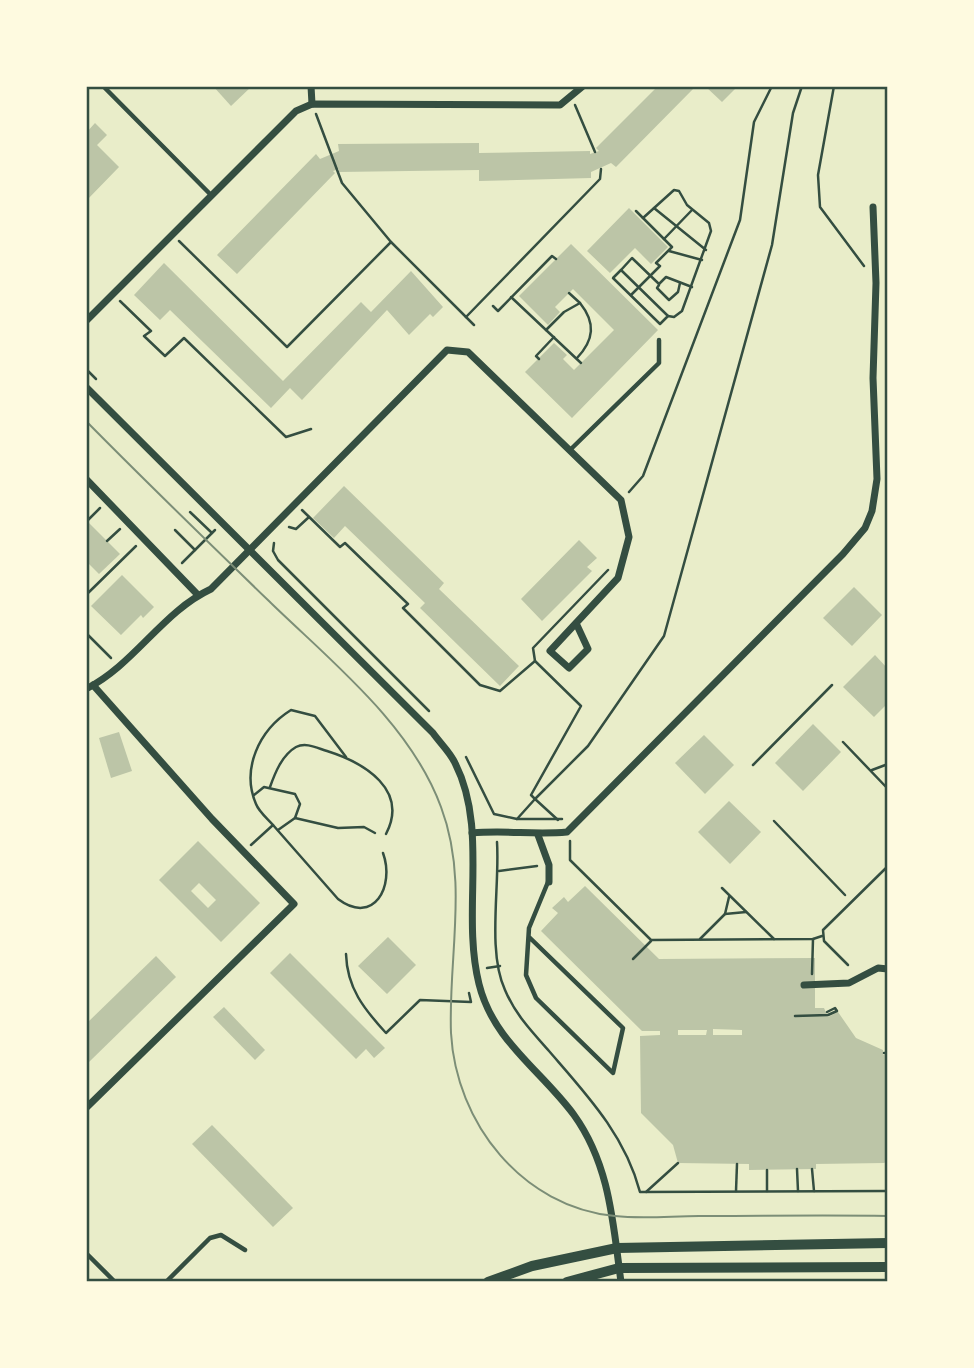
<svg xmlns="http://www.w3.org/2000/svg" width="974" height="1368" font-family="Merriweather,serif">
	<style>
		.building { fill: #bcc5a7; fill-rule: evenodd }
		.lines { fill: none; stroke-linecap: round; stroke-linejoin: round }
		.path { stroke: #344e41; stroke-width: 2.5 }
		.service { stroke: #344e41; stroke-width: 4.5 }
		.minor { stroke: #344e41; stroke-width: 7 }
		.tertiary { stroke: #344e41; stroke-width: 10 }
		.tram { stroke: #7c8e77; stroke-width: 2 }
		.neatline { fill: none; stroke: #344e41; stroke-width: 2.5 }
	</style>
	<rect width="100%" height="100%" fill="#e9edc9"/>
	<g class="building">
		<path d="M 213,86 L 252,86 L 231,106 Z"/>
		<path d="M 658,86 L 694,88 L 616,167 L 611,163 L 591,172 L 591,178 L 479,181 L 479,170 L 339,172 L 339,169 L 333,171 L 335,173 L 237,274 L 217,255 L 316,154 L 320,159 L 339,151 L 338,144 L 479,143 L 479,153 L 590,151 L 590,154 L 599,151 L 596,148 Z"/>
		<path d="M 705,86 L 738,86 L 722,102 Z"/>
		<path d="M 95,123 L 107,135 L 97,145 L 119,167 L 86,201 L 86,133 Z"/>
		<path d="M 629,208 L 668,247 L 651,264 L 635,248 L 610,273 L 587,251 Z"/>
		<path d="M 571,244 L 658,330 L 572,418 L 525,372 L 554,343 L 567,355 L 563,359 L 574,370 L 614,330 L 573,289 L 555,307 L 560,312 L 548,325 L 519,296 Z"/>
		<path d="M 164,263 L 283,381 L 361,302 L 371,312 L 411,271 L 443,307 L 433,317 L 430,314 L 409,335 L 387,310 L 302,400 L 290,388 L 271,408 L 170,310 L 160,320 L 134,295 Z"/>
		<path d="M 344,486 L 444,583 L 439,589 L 519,666 L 500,686 L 420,608 L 425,603 L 345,526 L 334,538 L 313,518 Z"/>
		<path d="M 86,520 L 120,554 L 99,574 L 86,561 Z"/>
		<path d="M 579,540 L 597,558 L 587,567 L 592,571 L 542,621 L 521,599 Z"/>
		<path d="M 122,575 L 154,607 L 143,618 L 141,615 L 121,635 L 91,606 Z"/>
		<path d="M 854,587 L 882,615 L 852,646 L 823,618 Z"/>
		<path d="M 875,655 L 888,669 L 888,703 L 874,717 L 843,687 Z"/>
		<path d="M 813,724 L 841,752 L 803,791 L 775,763 Z"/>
		<path d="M 119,732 L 132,771 L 111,778 L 99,738 Z"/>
		<path d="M 704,735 L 734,765 L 705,794 L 675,763 Z"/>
		<path d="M 729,801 L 761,832 L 730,864 L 698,832 Z"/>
		<path d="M 198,841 L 260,903 L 221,942 L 159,880 ZM 199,883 L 216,900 L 208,908 L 191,891 Z"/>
		<path d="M 585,886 L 659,959 L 815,958 L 815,1008 L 824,1008 L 828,1017 L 838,1012 L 856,1038 L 883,1050 L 883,1055 L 888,1055 L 888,1161 L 884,1163 L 816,1164 L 816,1169 L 749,1170 L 749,1164 L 678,1163 L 673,1145 L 641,1113 L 640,1036 L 660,1035 L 660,1031 L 642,1031 L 541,931 L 558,913 L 552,908 L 564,897 L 568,902 ZM 713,1029 L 742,1030 L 742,1035 L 713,1035 ZM 678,1030 L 707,1030 L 706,1035 L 678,1035 Z"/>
		<path d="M 388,937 L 416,965 L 387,994 L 358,966 Z"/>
		<path d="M 290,953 L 385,1048 L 374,1058 L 366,1049 L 356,1059 L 270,973 Z"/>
		<path d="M 156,956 L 176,977 L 88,1063 L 86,1024 Z"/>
		<path d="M 224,1007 L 265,1050 L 255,1060 L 213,1017 Z"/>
		<path d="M 212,1125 L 293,1208 L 273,1227 L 192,1144 Z"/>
	</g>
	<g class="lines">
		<g class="path">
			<path d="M 834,86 L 818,175 L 820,207 L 864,266"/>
			<path d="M 575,105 L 595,152"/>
			<path d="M 316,114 L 342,183 L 391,242"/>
			<path d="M 654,208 L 706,250"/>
			<path d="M 643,218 L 674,190 L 679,191 L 687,205 L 709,223 L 711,231 L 682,311 L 674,317 L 668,316"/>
			<path d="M 664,239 L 692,210"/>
			<path d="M 179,241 L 287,347 L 391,242 L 474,325"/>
			<path d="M 669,251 L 702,260"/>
			<path d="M 621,270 L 668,316 L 660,324 L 613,278 Z"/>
			<path d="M 621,270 L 632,258 L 659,284 L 666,277 L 692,287"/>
			<path d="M 659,285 L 657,288 L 669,300 L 678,292 L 680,283"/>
			<path d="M 631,295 L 660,266 L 656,263 L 672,247 L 636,211"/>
			<path d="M 511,297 L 581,363"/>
			<path d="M 120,301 L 151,331 L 144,336 L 165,356 L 184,338 L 286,437 L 311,429"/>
			<path d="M 493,306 L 498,311 L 552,256 L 556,259"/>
			<path d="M 466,317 L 600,179 L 601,169"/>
			<path d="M 546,330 L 564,312 L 580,303 L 569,293"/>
			<path d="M 577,358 C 594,340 596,323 580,303"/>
			<path d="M 539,359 L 536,356 L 554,337"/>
			<path d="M 86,369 L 96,379"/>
			<path d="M 629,492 L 643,476 L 740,220 L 754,122 L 772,86"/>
			<path d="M 302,510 L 340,547 L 345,543 L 408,604 L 403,608 L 480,685 L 500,691 L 535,661"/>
			<path d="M 190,512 L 212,533"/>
			<path d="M 87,521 L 100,508"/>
			<path d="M 289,527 L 296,529 L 309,517"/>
			<path d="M 175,530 L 195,550 L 182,563"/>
			<path d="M 107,541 L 120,529"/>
			<path d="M 274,543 L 273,551 L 278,560 L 429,711"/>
			<path d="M 195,550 L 215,530"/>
			<path d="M 86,595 L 136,546"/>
			<path d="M 86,633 L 111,658"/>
			<path d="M 843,742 L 888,789"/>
			<path d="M 466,757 L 494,814 L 517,819 L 562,819"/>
			<path d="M 753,765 L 832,685"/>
			<path d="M 872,770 L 888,764"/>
			<path d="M 270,787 C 275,773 282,755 296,747 C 306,742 317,748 327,751 C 365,763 409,790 386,834"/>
			<path d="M 254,795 L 264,787 L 295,794 L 300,804 L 295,818"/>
			<path d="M 535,799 L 531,795 L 581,706 L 535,661 L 533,648 L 608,570"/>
			<path d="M 535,799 L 588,746 L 664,636 L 772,245 L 793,113 L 802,86"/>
			<path d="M 517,819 L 535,799 L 558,820"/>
			<path d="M 774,821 L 845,895"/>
			<path d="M 273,825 L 338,899 C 374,926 395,886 383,853"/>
			<path d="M 278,830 L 295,818 L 338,828 L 364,827 L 375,833"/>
			<path d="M 570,841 L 570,860 L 651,940 L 813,939 L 822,936"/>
			<path d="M 497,842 C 500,886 487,951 505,990 C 515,1014 532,1032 549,1051 C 587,1095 625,1135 640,1192 L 888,1191"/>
			<path d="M 251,845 L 273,825 C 268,819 259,812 256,804 C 241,769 259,730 291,710 L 315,716 L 346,757"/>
			<path d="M 499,871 L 537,866"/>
			<path d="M 722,888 L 774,939"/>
			<path d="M 725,914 L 729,897"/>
			<path d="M 700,939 L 725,914 L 746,912"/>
			<path d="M 346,954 C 347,988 364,1009 386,1033 L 420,1000 L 471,1002 L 469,993"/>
			<path d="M 633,959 L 651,941"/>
			<path d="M 848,965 L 824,941 L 823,930 L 888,866"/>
			<path d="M 487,968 L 500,966"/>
			<path d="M 812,974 L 813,939"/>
			<path d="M 795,1016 L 828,1015 L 837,1011 L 835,1008 L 827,1012"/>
			<path d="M 884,1053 L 888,1053"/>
			<path d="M 797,1169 L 798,1191"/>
			<path d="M 812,1169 L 814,1191"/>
			<path d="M 767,1170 L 767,1191"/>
			<path d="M 736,1191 L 737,1164"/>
			<path d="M 646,1192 L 678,1163"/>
		</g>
		<g class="service">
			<path d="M 103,86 L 211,195"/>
			<path d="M 570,450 L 659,363 L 659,340"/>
			<path d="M 529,937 L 623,1028 L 613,1073 L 536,998 L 526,975 L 529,928 L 548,882"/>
			<path d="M 86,1253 L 115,1282"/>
			<path d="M 166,1282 L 210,1238 L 221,1235 L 245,1250"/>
		</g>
		<g class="minor">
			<path d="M 311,86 L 312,104"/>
			<path d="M 86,321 L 296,111 L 312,104 L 560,105 L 583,86"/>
			<path d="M 86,387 L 433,733 C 440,743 450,752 455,763 C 489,830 461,912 479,984 C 493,1041 541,1070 574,1115 C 610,1165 613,1224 621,1282"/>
			<path d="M 86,479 L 198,595"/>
			<path d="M 86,689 C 135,664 162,612 211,589 L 447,350 L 468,352 L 621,500 L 629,537 L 618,578 L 550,651 L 569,668 L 588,649 L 576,623"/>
			<path d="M 472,833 C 505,830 535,835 567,832 L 843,554 L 865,528 L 872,511 L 877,479 L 873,378 L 876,283 L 873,207"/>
			<path d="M 538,835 L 549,865 L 549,882"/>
			<path d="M 804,985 L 849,983 L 878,968 L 888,969"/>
			<path d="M 86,1108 L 294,904 L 212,819 L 93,685"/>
		</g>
		<g class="tertiary">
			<path d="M 488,1282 L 532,1266 L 617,1248 L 888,1243"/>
			<path d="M 567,1282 L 619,1268 L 888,1267"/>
		</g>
		<path class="tram" d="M 86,421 C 147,483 209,543 272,604 C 333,663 411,725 441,807 C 469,881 448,957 451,1033 C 456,1123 522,1207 615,1216 C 642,1219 672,1216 699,1216 C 762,1216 825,1215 888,1216"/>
	</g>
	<rect width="974" height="1368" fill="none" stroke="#fefae0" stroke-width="175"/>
	<rect x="88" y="88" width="798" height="1192" class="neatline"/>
</svg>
